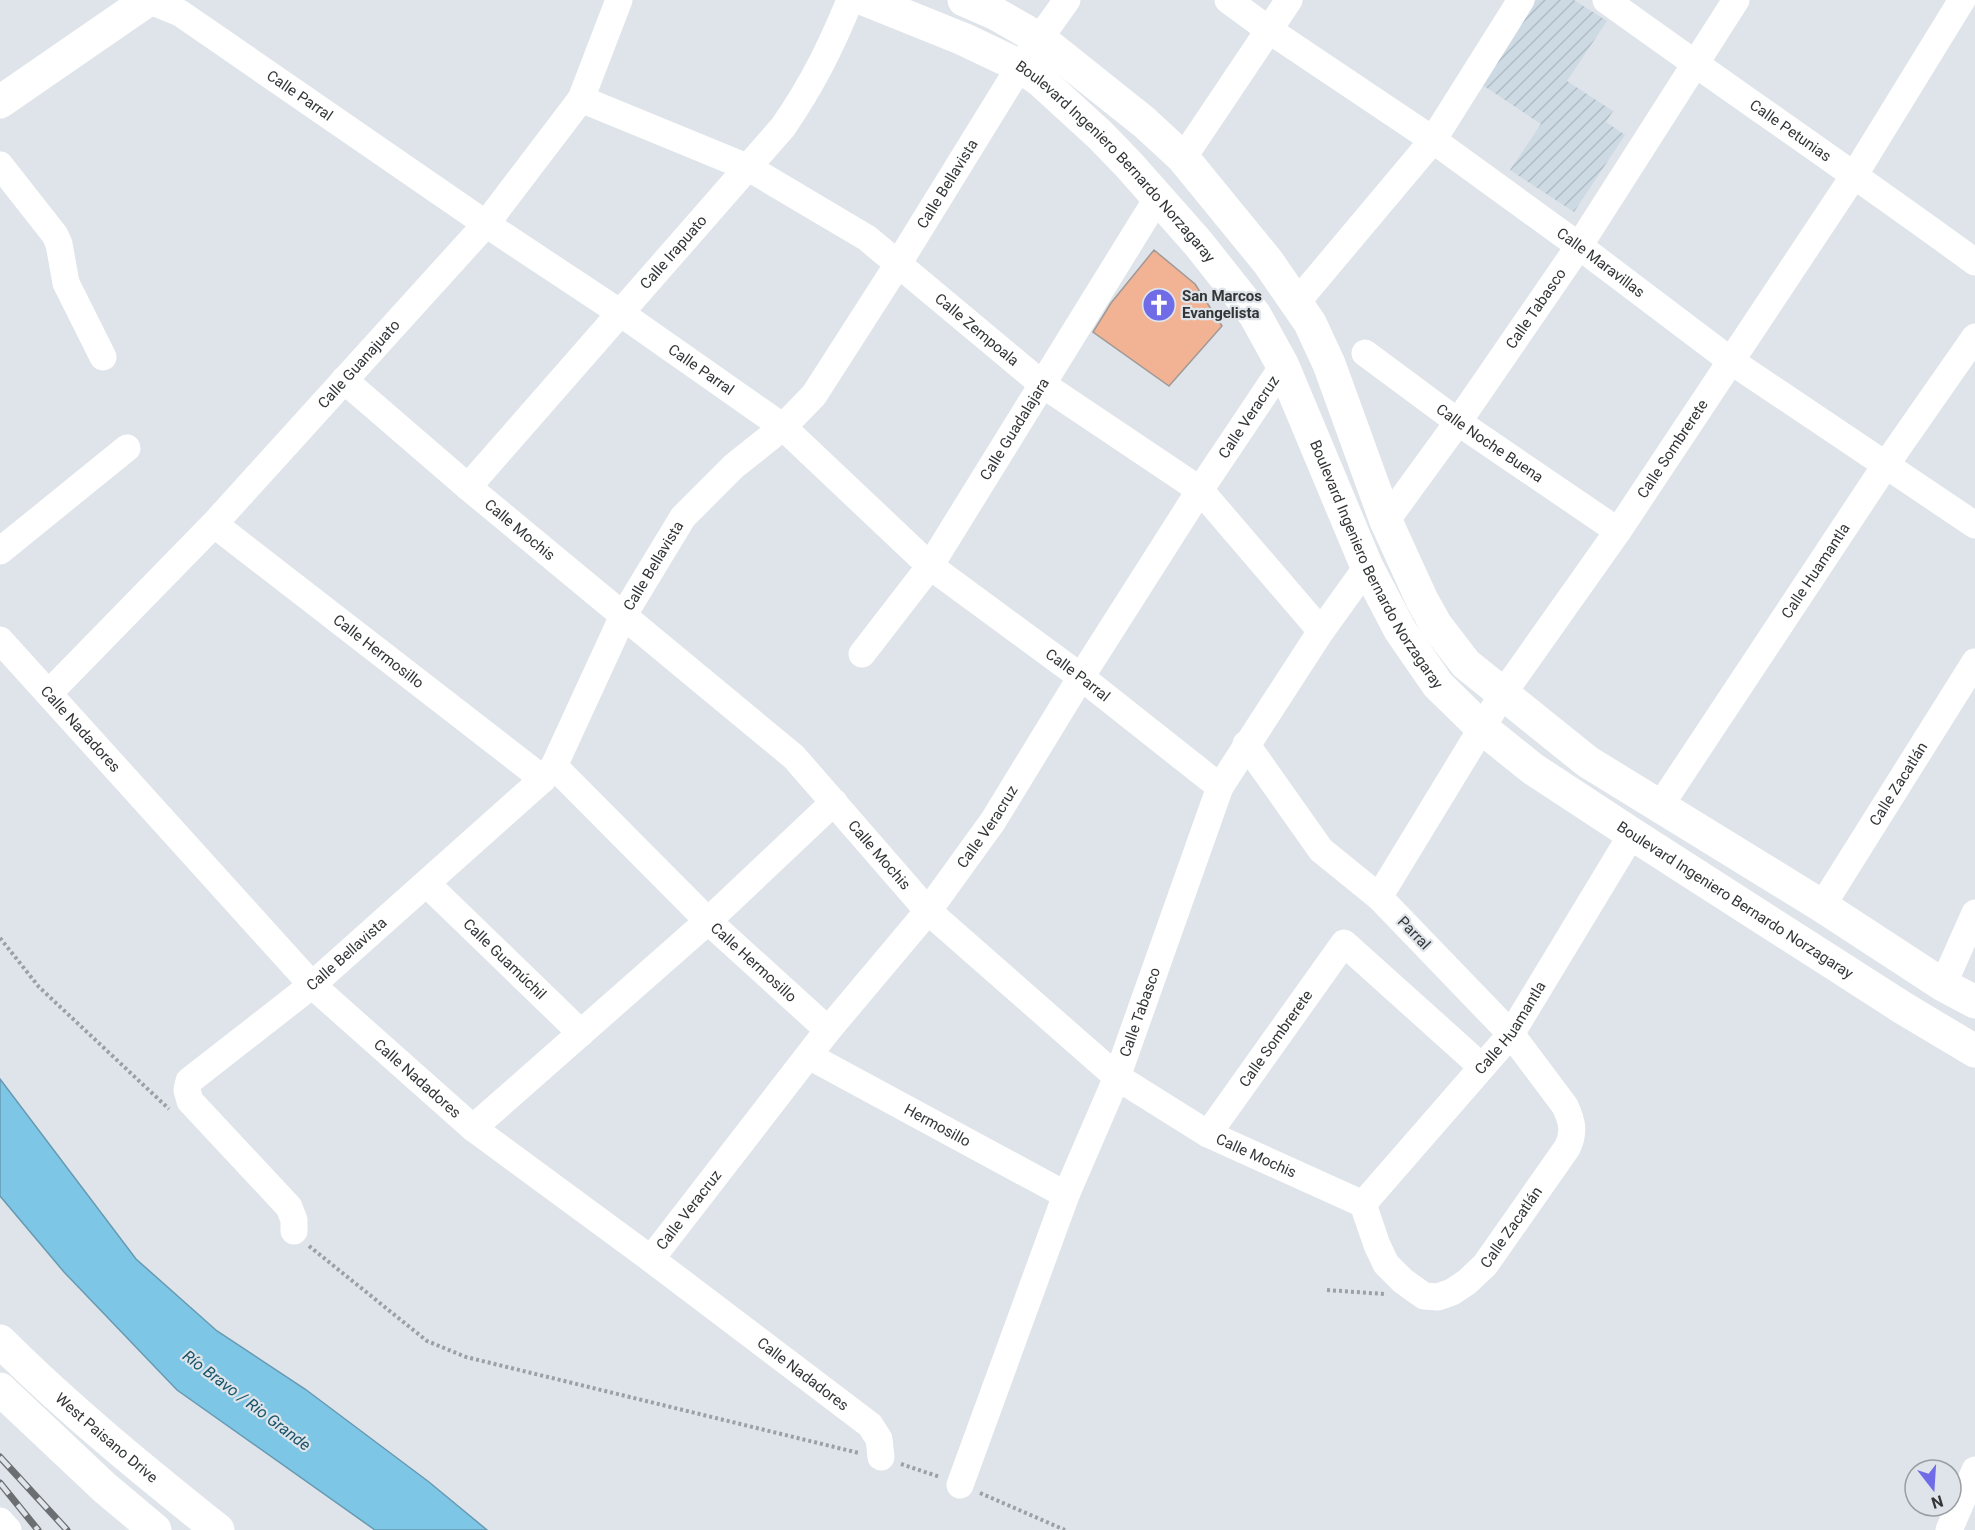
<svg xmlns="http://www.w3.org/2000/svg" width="1975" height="1530" font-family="Roboto,sans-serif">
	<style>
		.industrial { fill: url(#industrial-furrows) }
		.water { fill: #7dc6e6; stroke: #679ab2; stroke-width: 1.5 }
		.building { fill: #f2b294; stroke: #a09996; stroke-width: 1.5 }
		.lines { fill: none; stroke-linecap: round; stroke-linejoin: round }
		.path { stroke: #9ba0a4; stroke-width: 4; stroke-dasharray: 3 3; stroke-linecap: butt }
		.minor { stroke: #fff; stroke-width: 27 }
		.major { stroke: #fff; stroke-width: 33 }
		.rail-casing { stroke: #6c6f72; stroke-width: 7 }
		.rail { stroke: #dee4e9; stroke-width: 4.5; stroke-dasharray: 14; stroke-linecap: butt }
		.labels { text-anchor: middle; stroke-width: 4.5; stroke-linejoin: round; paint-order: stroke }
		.street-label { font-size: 15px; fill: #333537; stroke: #dee4e9 }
		.poi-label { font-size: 15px; font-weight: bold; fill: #333537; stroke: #dee4e9; text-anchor: start }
		.water-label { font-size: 16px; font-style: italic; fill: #185369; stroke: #dee4e9 }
	</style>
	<defs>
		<pattern id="industrial-furrows" width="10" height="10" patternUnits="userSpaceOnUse" patternTransform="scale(1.5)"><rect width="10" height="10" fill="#cddae4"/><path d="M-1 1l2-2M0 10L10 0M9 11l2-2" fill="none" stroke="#b0bcc4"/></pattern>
	</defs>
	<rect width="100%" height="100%" fill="#dee4e9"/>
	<path class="industrial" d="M 1536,0 L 1574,0 L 1607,21 L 1567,81 L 1613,111 L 1606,122 L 1625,135 L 1574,212 L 1510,170 L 1541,124 L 1481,84 Z"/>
	<path class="water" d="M 0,1079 L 136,1259 L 217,1331 L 305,1389 L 429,1482 L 487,1530 L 375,1530 L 177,1390 L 64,1272 L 0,1196 Z"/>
	<path class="building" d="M 1154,250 L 1195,284 L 1222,326 L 1169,386 L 1093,332 L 1111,303 Z"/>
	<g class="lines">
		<g class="path">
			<path d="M 0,938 L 39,987 L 169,1109"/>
			<path d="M 309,1246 L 427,1341 L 466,1357 L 859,1453"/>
			<path d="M 1327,1290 L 1384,1294"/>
			<path d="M 901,1464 L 940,1477"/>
			<path d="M 980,1493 L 1065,1530"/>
		</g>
		<g class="minor">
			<path id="s1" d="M 148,0 L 180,13 L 486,224 L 619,312 L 783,427 L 930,566 L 1081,677 L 1220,787"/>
			<path id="s2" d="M 1228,0 L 1269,30 L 1433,140 L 1579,246 L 1731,361 L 1975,525"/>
			<path id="s3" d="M 1606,0 C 1728,88 1853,173 1975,262"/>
			<path id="s4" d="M 581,99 L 749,168 L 867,238 L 1042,384 L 1200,490 L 1321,631"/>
			<path d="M 1183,158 L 1289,0"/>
			<path d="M 0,165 L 55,235 L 59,244 L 66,283 L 103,357"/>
			<path d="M 1297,302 L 1433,140 L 1521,0"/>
			<path id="s5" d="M 1365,353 L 1458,422 L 1618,531"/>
			<path id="s6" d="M 344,380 L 468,487 L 794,757 L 928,911 L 1117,1077 L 1208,1134 L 1363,1204 L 1377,1245 L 1386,1264 L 1403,1281 L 1424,1296 L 1438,1297 L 1452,1292 L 1467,1282 L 1485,1265 L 1567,1148 C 1575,1132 1572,1121 1565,1106 L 1511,1034 L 1379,897 L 1321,850 L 1246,744"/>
			<path id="s7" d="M 468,487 L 783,127 C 812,85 831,47 850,0"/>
			<path id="s8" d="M 1386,521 L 1458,422 L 1579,246 L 1736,0"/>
			<path id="s9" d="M 214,524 L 543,779"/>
			<path d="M 0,551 L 127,448"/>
			<path id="s10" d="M 0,640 L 312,985 L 473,1128 L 651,1259 L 870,1425 L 879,1439 L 881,1457"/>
			<path id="s11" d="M 862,654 L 930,566 L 1158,197"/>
			<path id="s12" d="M 49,693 L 214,524 L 486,224 L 581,99 L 619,0"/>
			<path id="s13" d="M 554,766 L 708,921 L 828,1030"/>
			<path id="s14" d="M 1660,806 L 1885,466 L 1975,337"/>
			<path id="s15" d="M 427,884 L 581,1033"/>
			<path id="s16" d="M 1379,897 L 1502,695 L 1618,531 L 1855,174 L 1962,0"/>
			<path id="s17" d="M 1822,906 L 1975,662"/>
			<path d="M 1943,985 L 1975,913"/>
			<path id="s18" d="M 809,1056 L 1066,1195"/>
			<path d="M 473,1128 L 708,921 L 834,802"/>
			<path id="s19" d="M 1208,1134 L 1344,943 L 1482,1067"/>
			<path id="s20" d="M 1363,1204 L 1511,1034 L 1632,834"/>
			<path id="s21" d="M 294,1231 L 294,1220 L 289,1207 L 190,1101 L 187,1090 L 189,1081 L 312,985 L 543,779 L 554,766 L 623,616 L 683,517 L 734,466 L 783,427 L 814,395 L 898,264 L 1020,66 L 1067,0"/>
			<path id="s22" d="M 651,1259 L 828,1030 L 928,911 L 993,821 L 1081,677 L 1200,490 L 1283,366"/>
			<path id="s23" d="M 960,1485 L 1066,1195 L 1117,1077 L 1220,787 L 1321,631 L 1367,567"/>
			<path d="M 0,1521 L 8,1530"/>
			<path d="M 1949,1530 L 1975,1470"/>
		</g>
		<g class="major">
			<path id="s24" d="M 866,0 L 963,39 L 1020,66 L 1041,81 L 1100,135 L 1129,165 L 1198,243 L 1255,315 L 1283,366 L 1367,567 L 1400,630 L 1438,685 L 1482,728 L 1533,769 L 1632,834 L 1903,1008 L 1975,1051"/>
			<path d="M 964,0 L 996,14 L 1040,39 L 1144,122 L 1183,158 L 1268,262 L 1310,323 L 1329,364 L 1386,521 L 1422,600 L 1436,625 L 1466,664 L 1588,762 L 1822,906 L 1943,985 L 1975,1002"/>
			<path d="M 0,102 L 148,0"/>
			<path id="s25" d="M 0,1341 C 68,1409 143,1470 218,1530"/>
			<path d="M 0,1389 L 105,1488 L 155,1530"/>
		</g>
		<defs>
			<g id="rail">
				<path d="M 0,1457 L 67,1530"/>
				<path d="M 0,1483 L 38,1530"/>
			</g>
		</defs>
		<use href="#rail" class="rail-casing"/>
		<use href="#rail" class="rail"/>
	</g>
	<defs>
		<symbol id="church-disc" viewBox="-11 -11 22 22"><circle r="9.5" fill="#706ce7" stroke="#dee4e9"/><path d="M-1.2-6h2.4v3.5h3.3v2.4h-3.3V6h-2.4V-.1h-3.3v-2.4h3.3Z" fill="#fff"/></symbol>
	</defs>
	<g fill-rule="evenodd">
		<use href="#church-disc" x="1140" y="286" width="38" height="38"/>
	</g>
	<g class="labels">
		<g class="street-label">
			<text dy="5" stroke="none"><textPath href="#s1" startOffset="180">Calle Parral</textPath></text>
			<text dy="5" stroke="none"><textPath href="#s3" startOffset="226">Calle Petunias</textPath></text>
			<text dy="5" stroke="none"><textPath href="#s24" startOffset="303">Boulevard Ingeniero Bernardo Norzagaray</textPath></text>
			<text dy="5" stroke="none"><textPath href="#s21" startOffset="1383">Calle Bellavista</textPath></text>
			<text dy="5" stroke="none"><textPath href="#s7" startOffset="312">Calle Irapuato</textPath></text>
			<text dy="5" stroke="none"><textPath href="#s2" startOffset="456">Calle Maravillas</textPath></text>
			<text dy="5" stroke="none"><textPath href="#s8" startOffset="260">Calle Tabasco</textPath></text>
			<text dy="5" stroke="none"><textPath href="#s4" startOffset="462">Calle Zempoala</textPath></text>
			<text dy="5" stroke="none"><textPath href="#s12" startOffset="452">Calle Guanajuato</textPath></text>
			<text dy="5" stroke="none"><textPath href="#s1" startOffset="666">Calle Parral</textPath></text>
			<text dy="5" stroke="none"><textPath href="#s22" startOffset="1034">Calle Veracruz</textPath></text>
			<text dy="5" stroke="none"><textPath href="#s11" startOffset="272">Calle Guadalajara</textPath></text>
			<text dy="5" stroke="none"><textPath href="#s5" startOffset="154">Calle Noche Buena</textPath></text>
			<text dy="5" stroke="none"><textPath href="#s16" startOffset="536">Calle Sombrerete</textPath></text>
			<text dy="5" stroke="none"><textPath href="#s6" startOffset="231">Calle Mochis</textPath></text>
			<text dy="5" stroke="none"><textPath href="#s24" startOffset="789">Boulevard Ingeniero Bernardo Norzagaray</textPath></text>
			<text dy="5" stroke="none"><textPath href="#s21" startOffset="897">Calle Bellavista</textPath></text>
			<text dy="5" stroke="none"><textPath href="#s14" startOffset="282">Calle Huamantla</textPath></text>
			<text dy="5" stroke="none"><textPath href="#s9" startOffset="208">Calle Hermosillo</textPath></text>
			<text dy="5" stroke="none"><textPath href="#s1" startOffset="1152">Calle Parral</textPath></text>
			<text dy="5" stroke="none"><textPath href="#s10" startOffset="120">Calle Nadadores</textPath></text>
			<text dy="5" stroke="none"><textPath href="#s17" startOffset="144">Calle Zacatlán</textPath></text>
			<text dy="5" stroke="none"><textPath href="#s22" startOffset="548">Calle Veracruz</textPath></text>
			<text dy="5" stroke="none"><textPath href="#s6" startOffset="717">Calle Mochis</textPath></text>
			<text dy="5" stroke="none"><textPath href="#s24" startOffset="1293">Boulevard Ingeniero Bernardo Norzagaray</textPath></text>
			<text transform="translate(1414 933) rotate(46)" y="5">Parral</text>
			<text dy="5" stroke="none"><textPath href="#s21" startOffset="393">Calle Bellavista</textPath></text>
			<text dy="5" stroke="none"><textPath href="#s15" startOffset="108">Calle Guamúchil</textPath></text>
			<text dy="5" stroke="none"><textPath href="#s13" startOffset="280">Calle Hermosillo</textPath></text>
			<text dy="5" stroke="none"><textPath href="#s23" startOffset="506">Calle Tabasco</textPath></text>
			<text dy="5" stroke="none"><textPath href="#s20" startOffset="230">Calle Huamantla</textPath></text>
			<text dy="5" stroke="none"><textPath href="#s19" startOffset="117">Calle Sombrerete</textPath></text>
			<text dy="5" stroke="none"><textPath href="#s10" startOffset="606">Calle Nadadores</textPath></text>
			<text dy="5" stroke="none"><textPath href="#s18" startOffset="146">Hermosillo</textPath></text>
			<text dy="5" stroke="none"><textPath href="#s6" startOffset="1203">Calle Mochis</textPath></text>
			<text dy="5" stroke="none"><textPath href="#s22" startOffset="62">Calle Veracruz</textPath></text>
			<text dy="5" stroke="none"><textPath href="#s6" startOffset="1552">Calle Zacatlán</textPath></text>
			<text dy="5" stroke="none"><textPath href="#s10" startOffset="1092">Calle Nadadores</textPath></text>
			<text dy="5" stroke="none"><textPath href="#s25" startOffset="144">West Paisano Drive</textPath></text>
		</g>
		<g class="poi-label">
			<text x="1182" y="301">San Marcos<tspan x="1182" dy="17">Evangelista</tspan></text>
		</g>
		<g class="water-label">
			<text transform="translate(247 1400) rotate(37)" y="6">Río Bravo / Rio Grande</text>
		</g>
	</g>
	<g transform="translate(1933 1488) rotate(163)"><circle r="28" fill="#dee4e9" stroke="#9a9ea2" stroke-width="1.5"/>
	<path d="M0-4.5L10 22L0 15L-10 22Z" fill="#706ce7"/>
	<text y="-9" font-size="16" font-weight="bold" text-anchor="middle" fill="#333537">N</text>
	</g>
</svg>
